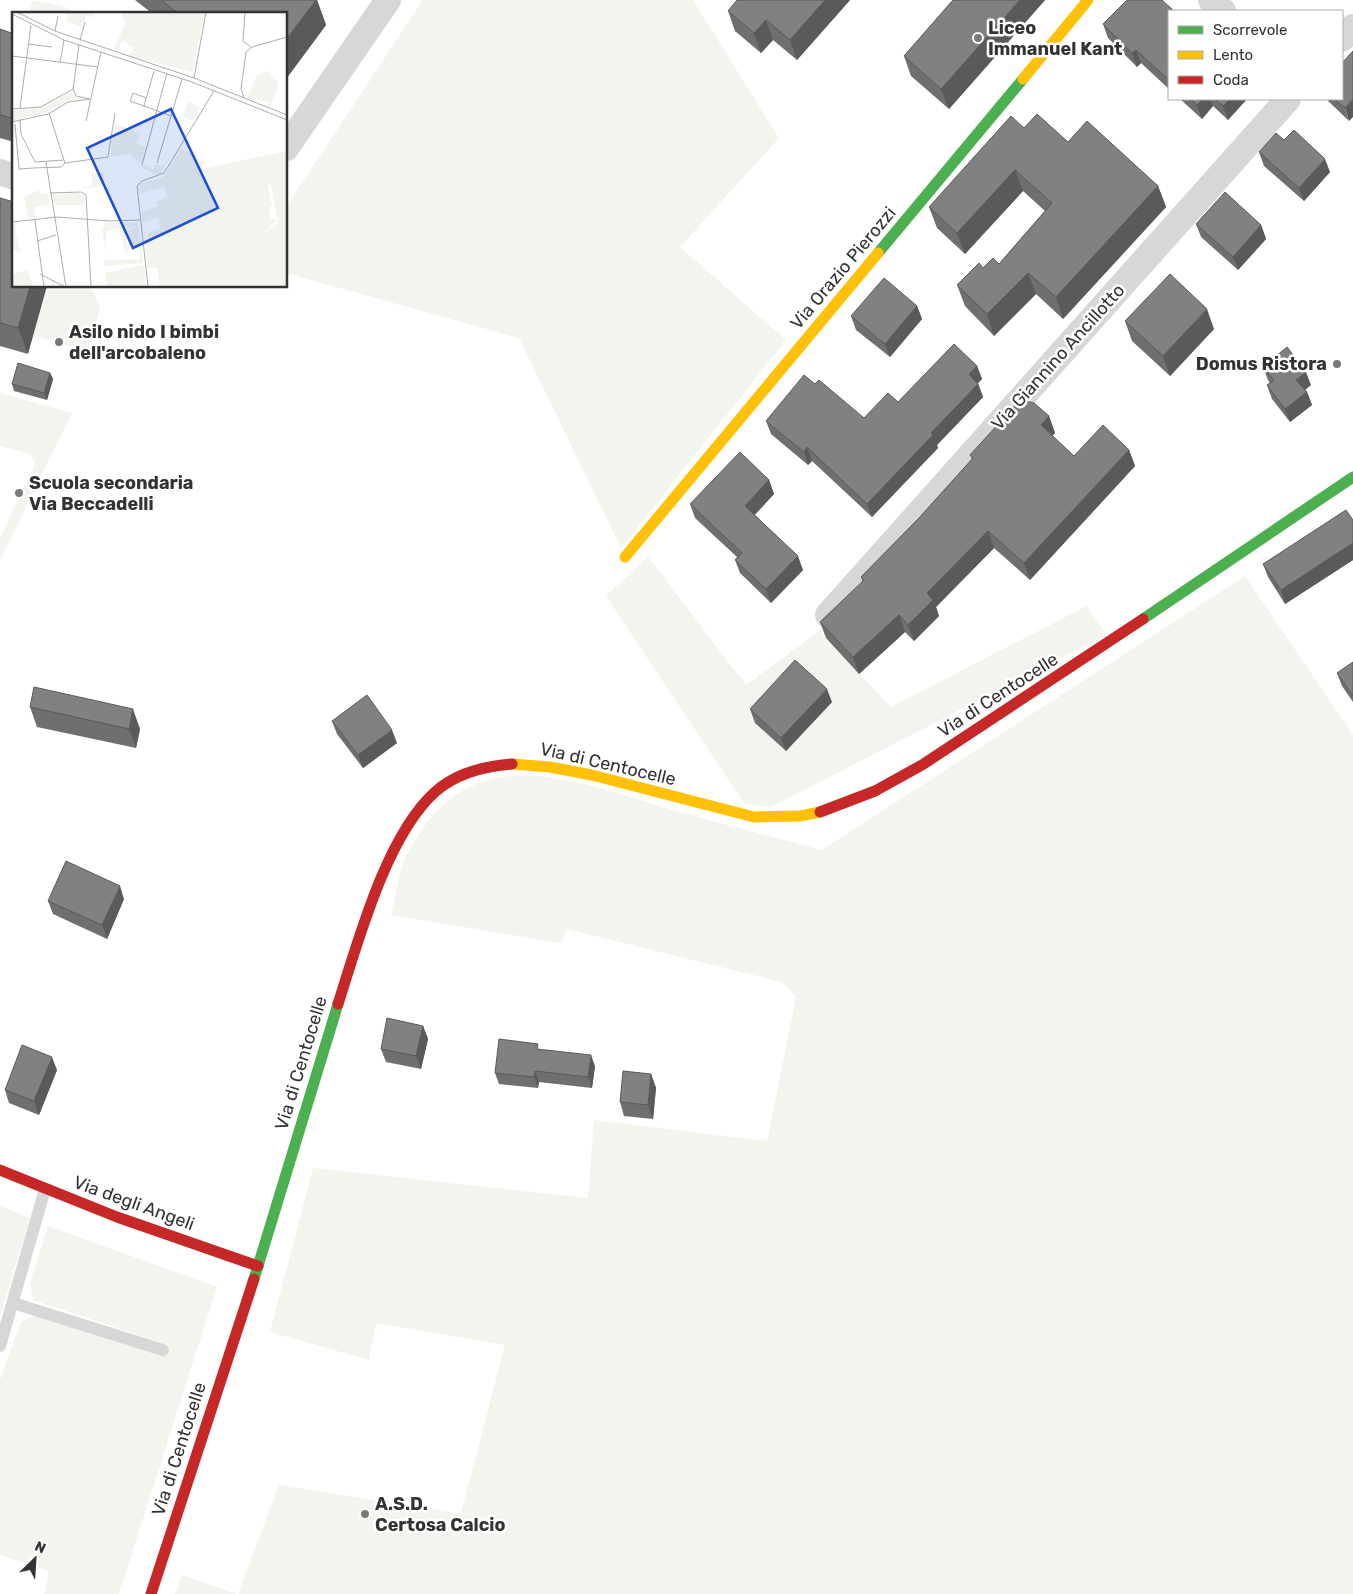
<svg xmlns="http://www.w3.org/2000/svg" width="1353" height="1594" font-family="Rubik,sans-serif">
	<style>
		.green { fill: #f1f5ed }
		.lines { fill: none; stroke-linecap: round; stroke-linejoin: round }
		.lane { stroke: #d7d7d7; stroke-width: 12 }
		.street { stroke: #d7d7d7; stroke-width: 26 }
		.fast { stroke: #4caf50; stroke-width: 11 }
		.slow { stroke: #ffc107; stroke-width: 11 }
		.jam { stroke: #c62828; stroke-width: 11 }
		.wall { fill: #6f6f6f }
		.shaded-wall { fill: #5a5a5a }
		.building { fill: #818181; stroke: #5a5a5a }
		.poi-dot { fill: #7a7a7a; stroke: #fff; stroke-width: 2 }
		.labels { text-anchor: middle; stroke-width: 5; stroke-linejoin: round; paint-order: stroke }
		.poi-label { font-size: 18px; font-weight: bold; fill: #333; stroke: #fff; text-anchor: start }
		.street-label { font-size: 18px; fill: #333; stroke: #fff }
		.inset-road { fill: none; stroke: #adadad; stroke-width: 1 }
		.view { fill: #1d4ed8; fill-opacity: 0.15; stroke: #1d4ed8; stroke-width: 2.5 }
		.inset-edge { fill: none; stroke: #333; stroke-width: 2.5 }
	</style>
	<rect width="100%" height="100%" fill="#fff"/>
	<g class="green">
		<path d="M 33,0 L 65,7 L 75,14 L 29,14 Z"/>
		<path d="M 423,0 L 693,0 L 779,138 L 680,247 L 786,340 L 621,548 L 519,338 L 286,273 L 286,207 Z"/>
		<path d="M 47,286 L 90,286 L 100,307 L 88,352 L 33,335 Z"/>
		<path d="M 0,393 L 72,413 L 0,560 L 0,538 L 34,467 L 34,461 L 30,454 L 0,446 Z"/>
		<path d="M 648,557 L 746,685 L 819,631 L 891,707 L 1087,606 L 1106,635 L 771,807 L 744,803 L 606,596 Z"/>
		<path d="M 1245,576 L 1353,735 L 1353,1594 L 238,1594 L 279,1485 L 557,1529 L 461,1513 L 505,1345 L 376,1323 L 369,1360 L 270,1332 L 313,1168 L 588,1198 L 594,1120 L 767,1141 L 796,997 L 782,982 L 567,929 L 561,943 L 391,915 C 396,896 398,877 405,859 C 409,848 418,837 424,827 C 482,744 575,781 653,804 C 709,821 765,835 822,850 Z"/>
		<path d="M 0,1206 L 30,1218 L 0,1316 Z"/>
		<path d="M 48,1226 L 217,1287 L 119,1594 L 44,1594 L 49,1571 L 0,1555 L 0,1380 L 21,1322 L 36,1316 L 165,1356 L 168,1345 L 33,1300 L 30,1283 Z"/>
		<path d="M 182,1575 L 237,1594 L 175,1594 Z"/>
	</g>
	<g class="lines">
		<g class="lane">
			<path d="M 13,1303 L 163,1350"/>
			<path d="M 0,1346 L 45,1189"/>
		</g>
		<g class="street">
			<path d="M 1211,0 L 1223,11"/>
			<path d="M 1342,39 L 1353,27"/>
			<path d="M 286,148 L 388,0"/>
			<path d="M 0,172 L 14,177"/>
			<path d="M 828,615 L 1288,99"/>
		</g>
		<g class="fast">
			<path d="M 878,253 L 1023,79"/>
			<path d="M 1143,619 L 1353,477"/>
			<path d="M 254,1279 L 338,1004"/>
		</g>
		<g class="slow">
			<path d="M 1023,79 L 1088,0"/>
			<path d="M 625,557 L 878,253"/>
			<path d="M 512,764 L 550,767 L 592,775 L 754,817 L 800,816 L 820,812"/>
		</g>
		<g class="jam">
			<path d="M 820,812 L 875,791 L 922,765 L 1143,619"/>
			<path d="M 338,1004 C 358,942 386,836 435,792 C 456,773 485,766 512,764"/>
			<path d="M 0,1170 L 117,1217 L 258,1266"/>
			<path d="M 151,1594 L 254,1279"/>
		</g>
	</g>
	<g class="wall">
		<path d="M 135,0 L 317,0 L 326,25 L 286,79 L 286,14 L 153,14 Z"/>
		<path d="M 850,0 L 797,60 L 773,40 L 761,53 L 735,31 L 728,11 Z"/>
		<path d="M 953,0 L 1045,0 L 949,109 L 911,76 L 904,56 Z"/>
		<path d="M 1169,11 L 1169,89 L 1141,63 L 1137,67 L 1108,38 L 1103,24 Z"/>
		<path d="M 0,29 L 14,34 L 14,142 L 0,138 Z"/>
		<path d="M 1180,99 L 1247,99 L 1228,120 L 1213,106 L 1202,119 Z"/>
		<path d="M 1326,99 L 1342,99 L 1349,121 Z"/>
		<path d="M 1024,128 L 1068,142 L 1158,186 L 1166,207 L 1063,319 L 1036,294 L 994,336 L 965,306 L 957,285 L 983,268 L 999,264 L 1045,211 L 1023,191 L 965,254 L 937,228 L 929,207 Z"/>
		<path d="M 1284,140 L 1330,172 L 1304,201 L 1264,166 L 1259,152 Z"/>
		<path d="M 0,198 L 28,354 L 0,346 Z"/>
		<path d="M 1196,224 L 1261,225 L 1266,239 L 1238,270 L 1201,237 Z"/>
		<path d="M 917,306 L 922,319 L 890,357 L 856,330 L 851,316 Z"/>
		<path d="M 1125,321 L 1214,329 L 1170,376 L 1132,341 Z"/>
		<path d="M 977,366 L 982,379 L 978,383 L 983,397 L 937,445 L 938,448 L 872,517 L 812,461 L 808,465 L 771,434 L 766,421 L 815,384 L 864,418 Z"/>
		<path d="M 1263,367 L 1311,385 L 1305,390 L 1307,392 L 1312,405 L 1290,422 L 1272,399 L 1267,385 L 1270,383 L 1268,380 Z"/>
		<path d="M 50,373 L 53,379 L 47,400 L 14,391 L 12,384 Z"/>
		<path d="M 1049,416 L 1055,433 L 1052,436 L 1074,456 L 1129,450 L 1135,466 L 1030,580 L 994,548 L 936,607 L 939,616 L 914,641 L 905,632 L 859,674 L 826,638 L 820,622 L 863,582 L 861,577 L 919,518 L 972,459 L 970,455 Z"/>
		<path d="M 769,480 L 774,494 L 755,515 L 803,570 L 771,603 L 740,573 L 735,560 L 737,557 L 695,518 L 690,504 Z"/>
		<path d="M 1353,520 L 1353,560 L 1285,604 L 1268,577 L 1263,564 Z"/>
		<path d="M 1353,662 L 1353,702 L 1342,686 L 1337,673 Z"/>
		<path d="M 832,702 L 786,751 L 755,723 L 750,709 Z"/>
		<path d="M 30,707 L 140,729 L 136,748 L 37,727 Z"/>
		<path d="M 332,721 L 397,743 L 363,768 L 337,734 Z"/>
		<path d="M 124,899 L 107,939 L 53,914 L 48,901 Z"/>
		<path d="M 423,1026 L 428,1039 L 421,1069 L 386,1062 L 381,1049 Z"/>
		<path d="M 540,1049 L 595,1066 L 592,1088 L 539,1082 L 538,1088 L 499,1084 L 495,1073 Z"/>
		<path d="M 57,1070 L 39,1115 L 9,1103 L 5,1090 Z"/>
		<path d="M 651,1074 L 656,1088 L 653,1119 L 624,1116 L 620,1102 Z"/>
	</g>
	<g class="shaded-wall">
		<path d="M 316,0 L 317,0 L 326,25 L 286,79 L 286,40 Z"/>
		<path d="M 825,0 L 850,0 L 797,60 L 790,40 Z"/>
		<path d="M 1020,0 L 1045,0 L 949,109 L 941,89 Z"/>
		<path d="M 766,20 L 773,40 L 761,53 L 754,33 Z"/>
		<path d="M 1136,50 L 1141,63 L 1137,67 L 1132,53 Z"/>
		<path d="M 1203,99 L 1210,99 L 1213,106 L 1202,119 L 1197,105 Z"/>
		<path d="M 1230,99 L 1247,99 L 1228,120 L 1223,106 Z"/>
		<path d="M 1353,99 L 1353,117 L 1349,121 L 1345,108 Z"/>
		<path d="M 1325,159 L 1330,172 L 1304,201 L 1299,188 Z"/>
		<path d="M 1015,170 L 1023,191 L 965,254 L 957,233 Z"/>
		<path d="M 1158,186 L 1166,207 L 1063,319 L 1056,297 Z"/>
		<path d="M 1261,225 L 1266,239 L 1238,270 L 1233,257 Z"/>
		<path d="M 1028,273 L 1036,294 L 994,336 L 987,314 Z"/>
		<path d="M 30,286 L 47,286 L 28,354 L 18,328 Z"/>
		<path d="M 917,306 L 922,319 L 890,357 L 885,344 Z"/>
		<path d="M 1207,309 L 1214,329 L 1170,376 L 1163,356 Z"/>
		<path d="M 977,366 L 982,379 L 973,388 L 969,374 Z"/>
		<path d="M 1306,372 L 1311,385 L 1301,393 L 1296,380 Z"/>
		<path d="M 50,373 L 53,379 L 47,400 L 44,393 Z"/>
		<path d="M 978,384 L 983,397 L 937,445 L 938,448 L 872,517 L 867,504 L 931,433 Z"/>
		<path d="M 1307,392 L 1312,405 L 1290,422 L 1285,409 Z"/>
		<path d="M 1049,416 L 1055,433 L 1047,442 L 1041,425 Z"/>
		<path d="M 807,447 L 812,461 L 808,465 L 804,452 Z"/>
		<path d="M 1129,450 L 1135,466 L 1030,580 L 1024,563 Z"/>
		<path d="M 769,480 L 774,494 L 750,519 L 745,506 Z"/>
		<path d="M 988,531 L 994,548 L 936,607 L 939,616 L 914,641 L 908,625 L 927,593 Z"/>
		<path d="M 1353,543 L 1353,560 L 1285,604 L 1281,590 Z"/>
		<path d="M 798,556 L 803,570 L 771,603 L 766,589 Z"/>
		<path d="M 899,615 L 905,632 L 859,674 L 853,657 Z"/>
		<path d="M 827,689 L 832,702 L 786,751 L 781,738 Z"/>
		<path d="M 133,709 L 140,729 L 136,748 L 129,729 Z"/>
		<path d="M 392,730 L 397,743 L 363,768 L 358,755 Z"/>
		<path d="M 120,886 L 124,899 L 107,939 L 102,925 Z"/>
		<path d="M 423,1026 L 428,1039 L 421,1069 L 416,1056 Z"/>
		<path d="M 591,1055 L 595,1066 L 592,1088 L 588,1077 Z"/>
		<path d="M 52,1057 L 57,1070 L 39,1115 L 34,1101 Z"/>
		<path d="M 535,1071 L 539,1082 L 538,1088 L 534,1077 Z"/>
		<path d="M 651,1074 L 656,1088 L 653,1119 L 648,1105 Z"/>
	</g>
	<g class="building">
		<path d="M 161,0 L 316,0 L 286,40 L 286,14 L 179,14 Z"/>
		<path d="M 737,0 L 825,0 L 790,40 L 766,20 L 754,33 L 728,11 Z"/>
		<path d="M 953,0 L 1020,0 L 941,89 L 904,56 Z"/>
		<path d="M 1127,0 L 1162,0 L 1174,11 L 1169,11 L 1169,80 L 1136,50 L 1132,53 L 1103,24 Z"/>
		<path d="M 0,29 L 14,34 L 14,119 L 0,115 Z"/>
		<path d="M 1353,51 L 1353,99 L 1345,108 L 1334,99 L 1342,99 L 1342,63 Z"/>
		<path d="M 1190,99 L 1203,99 L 1197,105 Z"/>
		<path d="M 1215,99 L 1230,99 L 1223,106 Z"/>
		<path d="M 1037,114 L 1068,142 L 1087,121 L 1158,186 L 1056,297 L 1028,273 L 987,314 L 957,285 L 979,263 L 983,268 L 993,258 L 999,264 L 1052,203 L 1015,170 L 957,233 L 929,207 L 1011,116 L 1024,128 Z"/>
		<path d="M 1294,130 L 1325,159 L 1299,188 L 1259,152 L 1276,133 L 1284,140 Z"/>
		<path d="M 1225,192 L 1261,225 L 1233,257 L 1196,224 Z"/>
		<path d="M 0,198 L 14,202 L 14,286 L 30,286 L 18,328 L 0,323 Z"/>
		<path d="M 1170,274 L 1207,309 L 1163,356 L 1125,321 Z"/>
		<path d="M 884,278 L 917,306 L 885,344 L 851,316 Z"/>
		<path d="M 954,344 L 977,366 L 969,374 L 978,384 L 931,433 L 933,435 L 867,504 L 807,447 L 804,452 L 766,421 L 804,375 L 815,384 L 819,380 L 864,418 L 888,393 L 898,402 Z"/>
		<path d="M 1287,347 L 1306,372 L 1296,380 L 1307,392 L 1285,409 L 1267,385 L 1274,380 L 1263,367 Z"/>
		<path d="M 18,363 L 50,373 L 44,393 L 12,384 Z"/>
		<path d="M 1020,400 L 1034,403 L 1049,416 L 1041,425 L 1074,456 L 1103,425 L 1129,450 L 1024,563 L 988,531 L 927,593 L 933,600 L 908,625 L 899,615 L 853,657 L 820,622 L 864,580 L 861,577 L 919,518 L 973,458 L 970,455 Z"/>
		<path d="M 740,452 L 769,480 L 745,506 L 798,556 L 766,589 L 735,560 L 742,553 L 690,504 Z"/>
		<path d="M 1346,510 L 1353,520 L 1353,543 L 1281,590 L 1263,564 Z"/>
		<path d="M 795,660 L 827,689 L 781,738 L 750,709 Z"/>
		<path d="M 1353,662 L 1353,696 L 1337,673 Z"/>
		<path d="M 34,687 L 133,709 L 129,729 L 30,707 Z"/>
		<path d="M 367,695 L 392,730 L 358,755 L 332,721 Z"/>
		<path d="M 66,861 L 120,886 L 102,925 L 48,901 Z"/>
		<path d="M 387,1018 L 423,1026 L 416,1056 L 381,1049 Z"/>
		<path d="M 499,1039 L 538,1044 L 537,1049 L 591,1055 L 588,1077 L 535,1071 L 534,1077 L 495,1073 Z"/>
		<path d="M 22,1045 L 52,1057 L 34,1101 L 5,1090 Z"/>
		<path d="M 623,1071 L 651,1074 L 648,1105 L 620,1102 Z"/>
	</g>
	<g class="poi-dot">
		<circle cx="978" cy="38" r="5"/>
		<circle cx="59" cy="342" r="5"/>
		<circle cx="1337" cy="364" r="5"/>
		<circle cx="19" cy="493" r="5"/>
		<circle cx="365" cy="1514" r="5"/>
	</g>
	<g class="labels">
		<g class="poi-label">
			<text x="988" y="34">Liceo<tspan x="988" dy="21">Immanuel Kant</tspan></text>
			<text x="69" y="338">Asilo nido I bimbi<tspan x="69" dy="21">dell'arcobaleno</tspan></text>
			<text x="1327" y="370" text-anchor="end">Domus Ristora</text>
			<text x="29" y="489">Scuola secondaria<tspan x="29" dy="21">Via Beccadelli</tspan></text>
			<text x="375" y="1510">A.S.D.<tspan x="375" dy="21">Certosa Calcio</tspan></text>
		</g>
		<g class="street-label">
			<text transform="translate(843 268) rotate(-50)" y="6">Via Orazio Pierozzi</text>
			<text transform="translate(1058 357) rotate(-48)" y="6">Via Giannino Ancillotto</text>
			<text transform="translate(998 695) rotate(-33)" y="6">Via di Centocelle</text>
			<text transform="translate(608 764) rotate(13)" y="6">Via di Centocelle</text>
			<text transform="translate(301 1063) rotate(-73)" y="6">Via di Centocelle</text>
			<text transform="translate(134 1203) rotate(20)" y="6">Via degli Angeli</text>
			<text transform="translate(179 1449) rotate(-72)" y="6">Via di Centocelle</text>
		</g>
	</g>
	<g transform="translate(12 12)">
		<rect width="275" height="275" fill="#fff"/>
		<path d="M 55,0 L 82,0 L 81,5 L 74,4 L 70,15 L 55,10 ZM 109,0 L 193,0 L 180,60 L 117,44 L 121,36 L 111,28 L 105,39 L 102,38 L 113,12 ZM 256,59 L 267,71 L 258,95 L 257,90 L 235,86 L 245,63 ZM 59,79 L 63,85 L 73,87 L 55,88 L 36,100 L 0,109 L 0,99 L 36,94 ZM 103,111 L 128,122 L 125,132 L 134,135 L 130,152 L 117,142 L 98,145 ZM 169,136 L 193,150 L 190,157 L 275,139 L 275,275 L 148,275 L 145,256 L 135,256 L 132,229 L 136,228 L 136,221 L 148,217 L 146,206 L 131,211 L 129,200 L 146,194 L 145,189 L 156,185 L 152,175 L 126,182 L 127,172 L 151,165 ZM 259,173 L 266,211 L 248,225 L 265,208 L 258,207 L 257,195 L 260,194 L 256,174 L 253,174 ZM 160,142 L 147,164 L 130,156 L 132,152 L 141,157 L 144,152 L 151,154 ZM 92,160 L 91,174 L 60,178 L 80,174 L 80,162 ZM 28,178 L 29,182 L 36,181 L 38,193 L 23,195 L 23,205 L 16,206 L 12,185 ZM 68,181 L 72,183 L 73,193 L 43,193 L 41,182 ZM 126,210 L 131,251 L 93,254 L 92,248 L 128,247 L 127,235 L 117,235 L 115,219 L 125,215 L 115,216 L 114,211 ZM 4,211 L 4,223 L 9,241 L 0,237 L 0,212 ZM 94,211 L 112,211 L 116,238 L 114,242 L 107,217 L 94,219 L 94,242 L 90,216 ZM 132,253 L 134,275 L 94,275 L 93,261 ZM 16,258 L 21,275 L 1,275 L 1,262 Z" fill="#f1f5ed" fill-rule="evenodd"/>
		<path d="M 176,89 L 188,96 L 180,109 L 171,105 Z" fill="#f1f5ed"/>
		<path class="inset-road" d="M 5,0 L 43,19 L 182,66 L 275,103M 233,0 L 231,29 L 239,35M 0,2 L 52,28 L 180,70 L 275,108M 43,19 L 46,4M 68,28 L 73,10M 16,32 L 40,35M 0,44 L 86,55M 48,50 L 52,28M 182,66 L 194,0M 61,77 L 67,33M 61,77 L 64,84 L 78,87M 134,86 L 121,81 L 118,89 L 132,94 L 142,59M 232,86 L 229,77 L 234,40 L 240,35 L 275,25M 132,94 L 159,104M 8,96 L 19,13M 0,97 L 29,95 L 61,77M 37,101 L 52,148M 8,107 L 9,122 L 23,150 L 52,148 L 53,151M 74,109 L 89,40M 0,110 L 36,102 L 56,90 L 78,87M 3,112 L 7,157 L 21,156M 34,150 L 54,275M 145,151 L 170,67M 130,153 L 155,61M 21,156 L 49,155 L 53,151 L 96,145 L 103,101M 38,181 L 69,180 L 74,183 L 79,275M 23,208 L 32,275M 0,210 L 45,205 L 97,209 L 128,208M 25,229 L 44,223M 28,262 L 53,275M 136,275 L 125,174 L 130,169 L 152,161 L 202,79"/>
		<path class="view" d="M 159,97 L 206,196 L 121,236 L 75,136 Z"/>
		<rect width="275" height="275" class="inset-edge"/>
	</g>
	<rect x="1168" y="10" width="175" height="90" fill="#ffffff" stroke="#adadad"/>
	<rect x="1178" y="26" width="25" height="8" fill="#4caf50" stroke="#adadad"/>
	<text x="1213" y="35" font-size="15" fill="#333333">Scorrevole</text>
	<rect x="1178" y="51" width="25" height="8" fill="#ffc107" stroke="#adadad"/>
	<text x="1213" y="60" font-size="15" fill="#333333">Lento</text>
	<rect x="1178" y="76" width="25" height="8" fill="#c62828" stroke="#adadad"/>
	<text x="1213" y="85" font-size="15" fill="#333333">Coda</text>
	<g transform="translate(35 1559) rotate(25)" stroke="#ffffff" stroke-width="4" paint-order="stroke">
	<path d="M0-4L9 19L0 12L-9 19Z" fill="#333333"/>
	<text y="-8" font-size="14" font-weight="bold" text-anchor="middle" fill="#333333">N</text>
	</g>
</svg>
